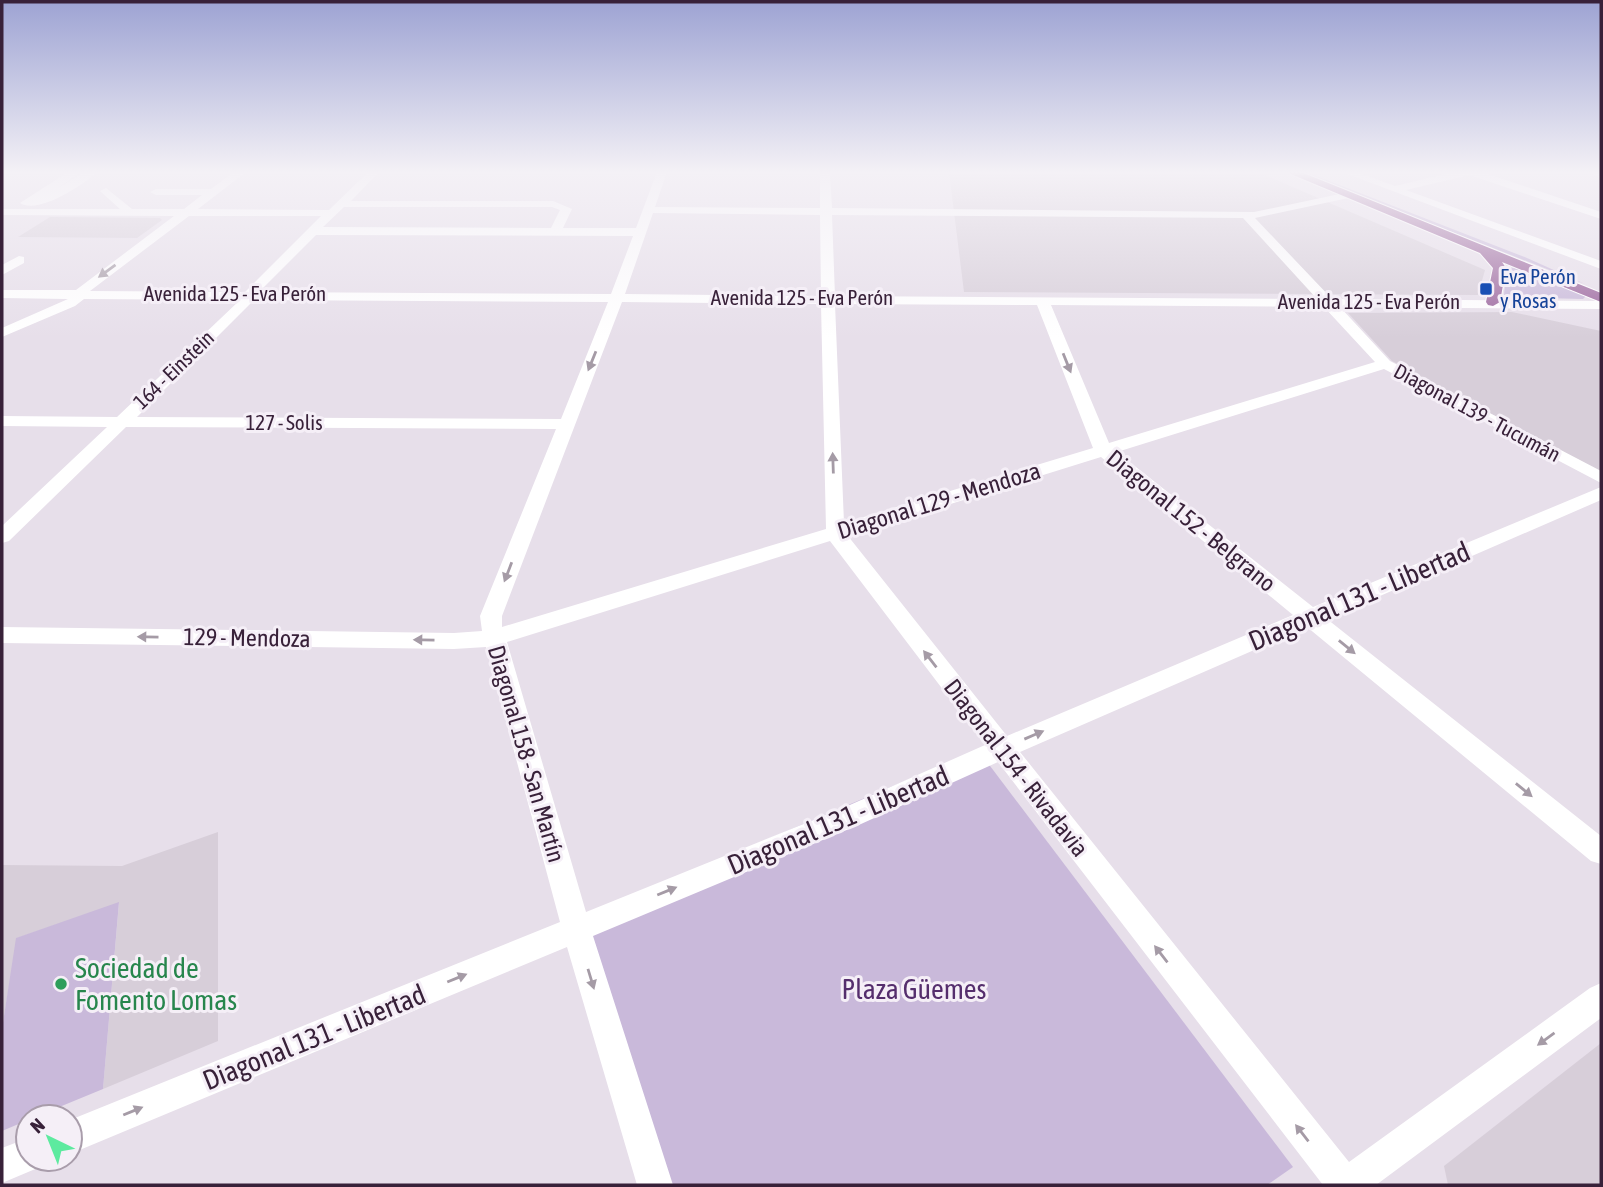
<svg xmlns="http://www.w3.org/2000/svg" width="1603" height="1187" font-family="'Asap Condensed',sans-serif">
	<style>
		.built { fill: #d7ced9 }
		.green { fill: #c9b9da }
		.lines { fill: none; stroke-linecap: round; stroke-linejoin: round }
		.major-casing { stroke: #fff; stroke-width: 2 }
		.minor { fill: #fff; fill-rule: evenodd }
		.major { fill: #9b669d; fill-rule: evenodd }
		.oneway { fill: #a59ba6 }
		.transit-dot { fill: #1a4fb4; stroke: #f5eff7; stroke-width: 2.5 }
		.leisure-dot { fill: #2e9e5b; stroke: #f5eff7; stroke-width: 2.5 }
		.labels { text-anchor: middle; stroke-width: 6; stroke-linejoin: round; paint-order: stroke }
		.far-transit-label { font-size: 21px; fill: #164399; stroke: #f5eff7; text-anchor: start }
		.far-street-label { font-size: 21px; fill: #382139; stroke: #f5eff7 }
		.street-label { font-size: 24px; fill: #382139; stroke: #f5eff7 }
		.near-street-label { font-size: 28px; fill: #382139; stroke: #f5eff7 }
		.near-leisure-label { font-size: 28px; fill: #27864d; stroke: #f5eff7; text-anchor: start }
		.near-park-label { font-size: 28px; fill: #552e6d; stroke: #f5eff7 }
	</style>
	<rect width="100%" height="100%" fill="#e7dfea"/>
	<g class="built">
		<path d="M 949,172 L 1258,172 L 1485,270 L 1478,295 L 964,292 Z"/>
		<path d="M 50,217 L 160,218 L 162,220 L 137,238 L 18,237 Z"/>
		<path d="M 1512,312 L 1601,331 L 1601,472 L 1392,361 L 1348,313 Z"/>
		<path d="M 218,832 L 218,1041 L 103,1089 L 119,903 L 17,938 L 2,1029 L 2,865 L 122,866 Z"/>
		<path d="M 1601,1043 L 1601,1185 L 1448,1185 L 1444,1166 Z"/>
	</g>
	<g class="green">
		<path d="M 1299,172 L 1306,172 L 1527,258 L 1585,284 Z"/>
		<path d="M 1506,267 L 1515,268 L 1586,296 L 1583,299 L 1504,297 Z"/>
		<path d="M 978,750 L 1293,1167 L 1267,1185 L 671,1185 L 586,916 Z"/>
		<path d="M 119,902 L 103,1089 L 35,1117 L 28,1117 L 28,1120 L 2,1131 L 2,1029 L 16,938 Z"/>
	</g>
	<g class="lines">
		<defs>
			<path id="major" d="M 1286,172 L 1301,172 L 1601,293 L 1601,302 L 1502,262 L 1506,268 L 1500,302 L 1493,306 L 1488,305 L 1486,302 L 1493,268 L 1480,253 Z"/>
		</defs>
		<use href="#major" class="major-casing"/>
		<g class="minor">
			<path d="M 68,172 L 81,172 L 58,188 L 84,172 L 97,172 C 83,185 38,215 20,203 Z"/>
			<path d="M 234,172 L 246,172 L 198,209 L 329,210 L 368,172 L 379,172 L 351,201 L 553,201 L 572,209 L 563,228 L 636,228 L 657,172 L 667,172 L 655,207 L 820,208 L 820,172 L 830,172 L 832,208 L 1254,212 L 1349,192 L 1353,193 L 1353,197 L 1255,218 L 1332,299 L 1601,301 L 1601,309 L 1340,307 L 1390,361 L 1601,471 L 1601,483 L 1384,369 L 1117,452 L 1313,607 L 1601,487 L 1601,500 L 1327,619 L 1601,836 L 1601,864 L 1591,861 L 1307,627 L 1020,752 L 1349,1162 L 1590,988 L 1601,983 L 1601,1018 L 1376,1185 L 1323,1185 L 998,762 L 861,824 L 593,936 L 673,1185 L 637,1185 L 567,947 L 70,1154 L 70,1120 L 560,922 L 486,647 L 454,649 L 2,643 L 2,627 L 454,633 L 482,631 L 480,616 L 556,429 L 126,427 L 9,541 L 2,543 L 2,526 L 107,427 L 2,426 L 2,416 L 117,417 L 240,300 L 84,299 L 75,306 L 2,337 L 2,328 L 68,299 L 2,298 L 2,290 L 76,290 L 174,216 L 2,215 L 2,209 L 120,209 L 100,191 L 106,188 L 132,209 L 184,209 L 202,195 L 156,195 L 150,192 L 156,189 L 211,189 ZM 344,207 L 552,207 L 560,210 L 551,228 L 323,227 ZM 653,213 L 820,215 L 821,296 L 625,294 ZM 832,215 L 1243,218 L 1317,299 L 835,296 ZM 189,216 L 321,216 L 245,292 L 90,291 ZM 316,235 L 633,236 L 611,294 L 259,292 ZM 254,300 L 608,302 L 561,419 L 137,417 ZM 622,302 L 821,304 L 826,529 L 502,627 L 502,616 ZM 835,304 L 1037,305 L 1093,448 L 844,523 ZM 1051,305 L 1324,307 L 1375,362 L 1109,443 ZM 1101,457 L 1293,615 L 1007,736 L 848,536 ZM 830,541 L 985,745 L 843,808 L 586,912 L 507,642 Z"/>
			<path d="M 1342,172 L 1357,172 L 1395,186 L 1454,172 L 1482,172 L 1601,212 L 1601,219 L 1469,175 L 1406,190 L 1601,261 L 1601,269 Z"/>
			<path d="M 1590,172 L 1601,172 L 1601,179 Z"/>
			<path d="M 19,256 L 24,257 L 24,263 L 2,275 L 2,265 Z"/>
			<path d="M 28,1138 L 28,1159 L 44,1159 L 40,1167 L 2,1183 L 2,1148 Z"/>
		</g>
		<use href="#major" class="major"/>
	</g>
	<defs><path id="oneway-solid" d="M-6-.8H1V-3.2L6.5 0L1 3.2V.8H-6Z" transform="scale(1.75)"/></defs>
	<g class="oneway">
		<use href="#oneway-solid" transform="translate(107 271) rotate(144)"/>
		<use href="#oneway-solid" transform="translate(592 361) rotate(112)"/>
		<use href="#oneway-solid" transform="translate(1067 363) rotate(68)"/>
		<use href="#oneway-solid" transform="translate(833 463) rotate(-92)"/>
		<use href="#oneway-solid" transform="translate(508 572) rotate(111)"/>
		<use href="#oneway-solid" transform="translate(148 637) rotate(-179)"/>
		<use href="#oneway-solid" transform="translate(424 640) rotate(-179)"/>
		<use href="#oneway-solid" transform="translate(1347 647) rotate(39)"/>
		<use href="#oneway-solid" transform="translate(930 659) rotate(-128)"/>
		<use href="#oneway-solid" transform="translate(1034 735) rotate(-23)"/>
		<use href="#oneway-solid" transform="translate(1524 790) rotate(39)"/>
		<use href="#oneway-solid" transform="translate(667 891) rotate(-22)"/>
		<use href="#oneway-solid" transform="translate(1161 954) rotate(-128)"/>
		<use href="#oneway-solid" transform="translate(457 978) rotate(-22)"/>
		<use href="#oneway-solid" transform="translate(591 979) rotate(73)"/>
		<use href="#oneway-solid" transform="translate(1546 1039) rotate(144)"/>
		<use href="#oneway-solid" transform="translate(133 1111) rotate(-22)"/>
		<use href="#oneway-solid" transform="translate(1302 1133) rotate(-128)"/>
	</g>
	<linearGradient id="sky" x2="0" y2="1"><stop stop-color="#9da3d3"/><stop offset="0.51" stop-color="#f4f1f6"/><stop offset="1" stop-color="#f4f1f6" stop-opacity="0"/></linearGradient>
	<rect width="1603" height="338" fill="url(#sky)"/>
	<rect class="transit-dot" x="1479" y="282" width="14" height="14" rx="3.5"/>
	<circle class="leisure-dot" cx="61" cy="984" r="7"/>
	<g class="labels">
		<g class="far-transit-label">
			<text x="1500" y="284">Eva Perón<tspan x="1500" dy="24">y Rosas</tspan></text>
		</g>
		<g class="far-street-label">
			<text x="235" y="301">Avenida 125 - Eva Perón</text>
			<text x="802" y="305">Avenida 125 - Eva Perón</text>
			<text x="1369" y="309">Avenida 125 - Eva Perón</text>
			<text transform="translate(174 370) rotate(-44)" y="7">164 - Einstein</text>
			<text transform="translate(1477 413) rotate(28)" y="7">Diagonal 139 - Tucumán</text>
			<text x="284" y="430">127 - Solis</text>
		</g>
		<g class="street-label">
			<text transform="translate(939 501) rotate(-17)" y="8">Diagonal 129 - Mendoza</text>
			<text transform="translate(1191 521) rotate(39)" y="8">Diagonal 152 - Belgrano</text>
			<text transform="translate(247 638) rotate(1)" y="8">129 - Mendoza</text>
			<text transform="translate(526 754) rotate(74)" y="8">Diagonal 158 - San Martín</text>
			<text transform="translate(1016 768) rotate(52)" y="8">Diagonal 154 - Rivadavia</text>
		</g>
		<g class="near-street-label">
			<text transform="translate(1359 596) rotate(-23)" y="10">Diagonal 131 - Libertad</text>
			<text transform="translate(838 820) rotate(-23)" y="10">Diagonal 131 - Libertad</text>
			<text transform="translate(314 1037) rotate(-22)" y="10">Diagonal 131 - Libertad</text>
		</g>
		<g class="near-leisure-label">
			<text x="75" y="978">Sociedad de<tspan x="75" dy="32">Fomento Lomas</tspan></text>
		</g>
		<g class="near-park-label">
			<text x="914" y="999">Plaza Güemes</text>
		</g>
	</g>
	<rect width="1603" height="1187" fill="none" stroke="#382139" stroke-width="7"/>
	<g transform="translate(49 1138) rotate(317)"><circle r="33" fill="#f5eff7" stroke="#a99dab" stroke-width="2"/>
	<path d="M0-5L12 26L0 18L-12 26Z" fill="#5dea9f"/>
	<text y="-10" font-size="19" font-weight="bold" text-anchor="middle" fill="#382139">N</text>
	</g>
</svg>
